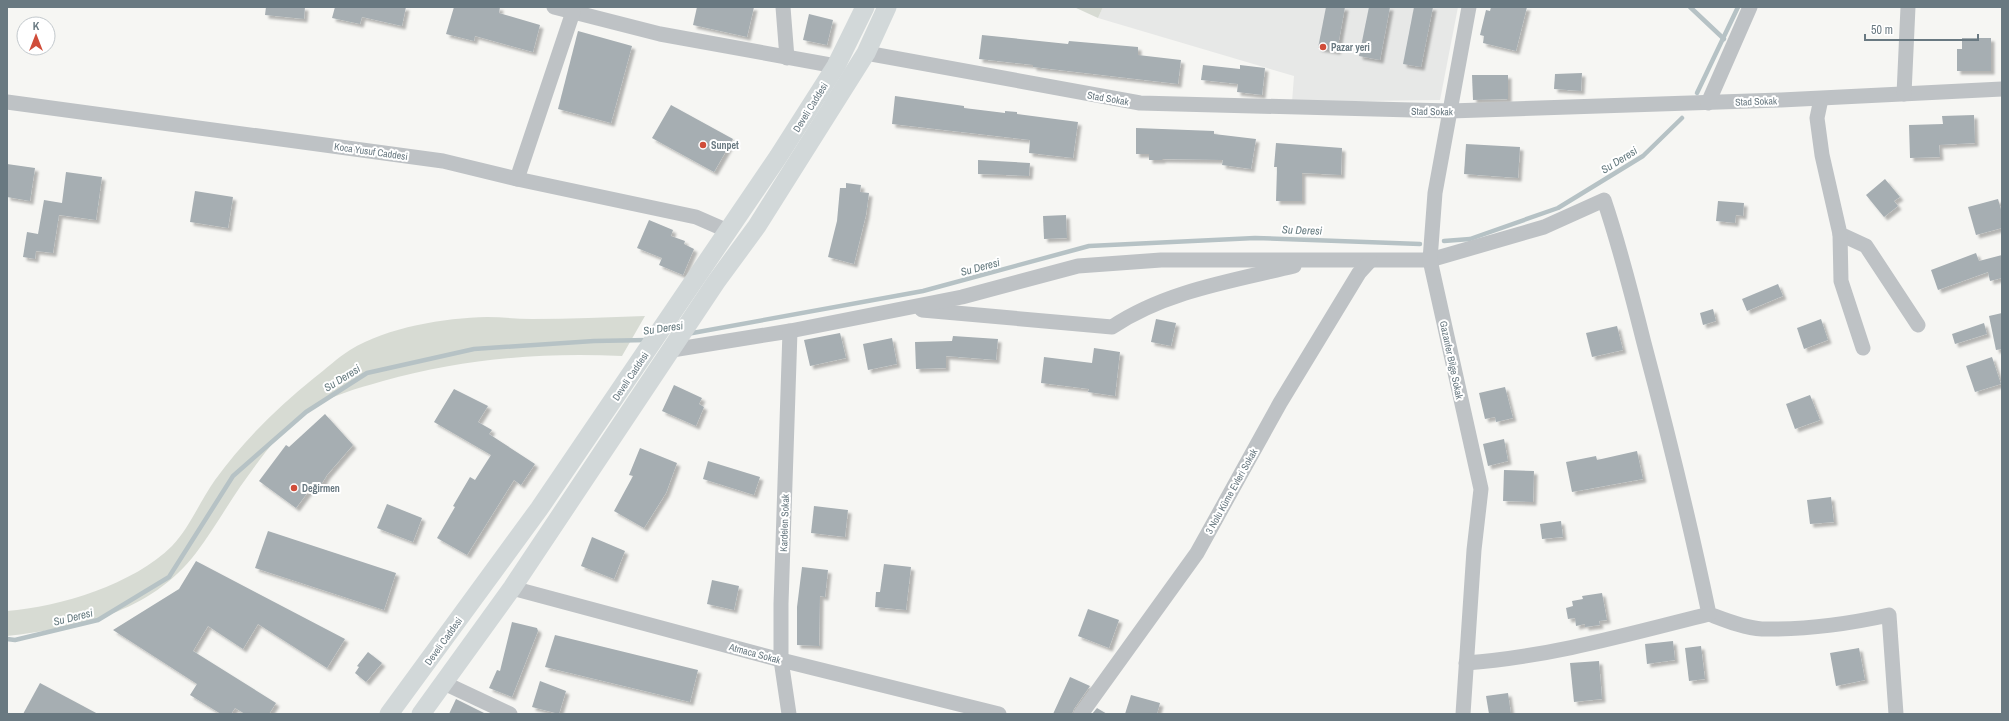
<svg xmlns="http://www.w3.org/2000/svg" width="2009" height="721" font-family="'Archivo Narrow',sans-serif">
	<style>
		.built { fill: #e7e8e7 }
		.green { fill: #d7dbd3 }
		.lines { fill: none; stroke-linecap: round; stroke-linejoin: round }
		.stream { stroke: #b6c2c5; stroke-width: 4.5 }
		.building { fill: #a6aeb2; filter: url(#shadow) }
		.minor { stroke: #bec2c5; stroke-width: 15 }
		.major { stroke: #d2d8d9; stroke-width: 19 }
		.poi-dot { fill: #d04d3a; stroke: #fff; stroke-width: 1.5 }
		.labels { text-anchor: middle; stroke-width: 4; stroke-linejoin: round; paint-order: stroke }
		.poi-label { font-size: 10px; font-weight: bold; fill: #697981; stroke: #fff; text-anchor: start }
		.street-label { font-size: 10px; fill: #697981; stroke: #fff }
		.water-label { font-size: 11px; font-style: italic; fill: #64797e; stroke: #fff }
	</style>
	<defs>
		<filter id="shadow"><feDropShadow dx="3.5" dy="3.5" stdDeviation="1" flood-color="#0004"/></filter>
	</defs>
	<rect width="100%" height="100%" fill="#f6f6f3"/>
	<path class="built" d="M 1103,7 L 1458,7 L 1440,100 L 1292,102 L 1294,76 L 1098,18 Z"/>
	<g class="green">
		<path d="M 1074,7 L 1103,7 L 1098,18 Z"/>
		<path d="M 645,316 L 622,356 C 541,352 462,359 383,381 C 356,389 330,395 307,412 C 279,430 259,461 240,487 C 225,509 212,532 196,553 C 150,613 78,628 7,636 L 7,611 C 60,607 134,584 172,546 C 190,527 200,501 215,480 C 243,441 277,408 314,378 C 326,369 337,358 350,350 C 388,327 444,318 487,317 C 502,317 517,319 532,319 C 570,319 607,317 645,316 Z"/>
	</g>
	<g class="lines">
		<g class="stream">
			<path d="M 1690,7 L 1724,39"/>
			<path d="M 1697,93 L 1738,7"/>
			<path d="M 1444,241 L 1470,239 L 1558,208 L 1643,156 L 1682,118"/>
			<path d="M 687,334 L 923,291 L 1089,246 L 1255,238 L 1420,244"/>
			<path d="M 7,639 L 15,640 L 98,620 L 169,577 L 233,476 L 306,412 L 367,373 L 474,349 L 594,341 L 648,340"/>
		</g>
	</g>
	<g class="building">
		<path d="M 266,7 L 305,7 L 304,19 L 265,15 Z"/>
		<path d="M 335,7 L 406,7 L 402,26 L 362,17 L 360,24 L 332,18 Z"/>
		<path d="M 454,7 L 500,7 L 499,13 L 540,25 L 533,52 L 475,36 L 474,41 L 446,34 Z"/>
		<path d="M 697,7 L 754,7 L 747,37 L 693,25 Z"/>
		<path d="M 1326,7 L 1345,7 L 1337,51 L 1318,48 Z"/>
		<path d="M 1369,7 L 1390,7 L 1380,60 L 1359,56 Z"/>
		<path d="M 1414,7 L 1433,7 L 1421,67 L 1403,64 Z"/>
		<path d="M 1491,7 L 1527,7 L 1516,51 L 1483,43 L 1484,36 L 1480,35 L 1486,10 L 1490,11 Z"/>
		<path d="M 809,14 L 833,20 L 827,45 L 803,40 Z"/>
		<path d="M 578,31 L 632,46 L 611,123 L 558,109 Z"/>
		<path d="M 982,35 L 1068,44 L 1069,41 L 1138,47 L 1138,55 L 1181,60 L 1178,84 L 1033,67 L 1033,65 L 979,59 Z"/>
		<path d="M 1962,38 L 1991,38 L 1991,71 L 1957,71 L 1957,49 L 1962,49 Z"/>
		<path d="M 1203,65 L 1240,69 L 1240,65 L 1265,68 L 1262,95 L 1237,92 L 1238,84 L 1201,80 Z"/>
		<path d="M 1582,73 L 1581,91 L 1554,89 L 1555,74 Z"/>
		<path d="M 1472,75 L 1508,75 L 1508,99 L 1473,100 Z"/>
		<path d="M 895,96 L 964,106 L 964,108 L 1005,113 L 1005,111 L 1017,112 L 1017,114 L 1078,122 L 1073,158 L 1029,153 L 1030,140 L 892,124 Z"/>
		<path d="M 671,105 L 733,139 L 714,172 L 652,138 Z"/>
		<path d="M 1974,115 L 1975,143 L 1939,145 L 1940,157 L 1910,158 L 1909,125 L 1943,124 L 1942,116 Z"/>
		<path d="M 1136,128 L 1214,131 L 1214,134 L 1256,139 L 1251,169 L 1222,165 L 1223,160 L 1162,159 L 1162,160 L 1149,160 L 1149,154 L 1136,154 Z"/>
		<path d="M 1276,143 L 1342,148 L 1341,175 L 1302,173 L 1302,201 L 1276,201 L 1277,167 L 1274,167 Z"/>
		<path d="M 1466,144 L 1520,147 L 1518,178 L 1464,174 Z"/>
		<path d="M 978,160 L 1030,163 L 1029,176 L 978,174 Z"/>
		<path d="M 7,164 L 35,168 L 30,201 L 7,197 Z"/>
		<path d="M 66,172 L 102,177 L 96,220 L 59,215 L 53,253 L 36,251 L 35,259 L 23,257 L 27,232 L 38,234 L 44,200 L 62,203 Z"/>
		<path d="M 1885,179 L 1900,197 L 1894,201 L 1898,206 L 1884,217 L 1866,195 Z"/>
		<path d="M 846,183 L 861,185 L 860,192 L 869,193 L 866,215 L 854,264 L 828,257 L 837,221 L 840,188 L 846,188 Z"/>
		<path d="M 195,191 L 233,197 L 228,228 L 190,222 Z"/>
		<path d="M 1998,199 L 2002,213 L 2002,228 L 1976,235 L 1968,207 Z"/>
		<path d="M 1718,201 L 1744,203 L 1743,216 L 1736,215 L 1735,223 L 1716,221 Z"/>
		<path d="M 1066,215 L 1067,238 L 1044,239 L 1043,216 Z"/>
		<path d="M 649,220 L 673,230 L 671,236 L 685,241 L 684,244 L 694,249 L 683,275 L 659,265 L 662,258 L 637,248 Z"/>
		<path d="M 1976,253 L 1979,261 L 2002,255 L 2002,278 L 1990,281 L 1988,272 L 1938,290 L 1931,270 Z"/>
		<path d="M 1778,284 L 1783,296 L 1747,311 L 1742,299 Z"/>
		<path d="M 1713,309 L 1716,321 L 1703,325 L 1700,313 Z"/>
		<path d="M 2002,313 L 2002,349 L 1996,350 L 1989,316 Z"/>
		<path d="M 1156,319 L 1176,323 L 1171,346 L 1151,342 Z"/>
		<path d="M 1821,319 L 1828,340 L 1804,349 L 1797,328 Z"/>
		<path d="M 1984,323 L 1987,334 L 1955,344 L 1952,334 Z"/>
		<path d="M 1617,326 L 1623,350 L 1592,357 L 1586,333 Z"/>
		<path d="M 840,333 L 846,358 L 810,366 L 804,340 Z"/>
		<path d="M 953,336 L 998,339 L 996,360 L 946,356 L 946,368 L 916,369 L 915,342 L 952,341 Z"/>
		<path d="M 892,338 L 897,364 L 868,370 L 863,344 Z"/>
		<path d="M 1094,348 L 1120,352 L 1115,396 L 1088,392 L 1089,389 L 1041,383 L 1044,357 L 1092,363 Z"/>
		<path d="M 1992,357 L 2001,384 L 1975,392 L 1966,366 Z"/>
		<path d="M 674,385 L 702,398 L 699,404 L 704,407 L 696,426 L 662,411 Z"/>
		<path d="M 1505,387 L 1513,418 L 1496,422 L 1495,417 L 1485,419 L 1479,393 Z"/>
		<path d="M 454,389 L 488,406 L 478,422 L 492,430 L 489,434 L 535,464 L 521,485 L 514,480 L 467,555 L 437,538 L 455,507 L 453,506 L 470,477 L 475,480 L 491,455 L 434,422 Z"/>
		<path d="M 1810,395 L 1820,420 L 1795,429 L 1786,404 Z"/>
		<path d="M 325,414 L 353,445 L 327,475 L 319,488 L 314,484 L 296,508 L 259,481 L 286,445 L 289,447 Z"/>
		<path d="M 1504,439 L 1508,461 L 1488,466 L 1483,444 Z"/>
		<path d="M 640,448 L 677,463 L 666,493 L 644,528 L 614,511 L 633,476 L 629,475 Z"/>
		<path d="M 1637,451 L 1643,479 L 1572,492 L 1566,462 L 1596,456 L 1597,460 Z"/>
		<path d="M 708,461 L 760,477 L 754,495 L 703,479 Z"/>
		<path d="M 1504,470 L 1534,471 L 1533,502 L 1503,501 Z"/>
		<path d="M 1831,497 L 1834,522 L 1810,524 L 1807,500 Z"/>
		<path d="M 387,504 L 422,518 L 413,542 L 377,528 Z"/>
		<path d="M 814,506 L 848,510 L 845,537 L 811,533 Z"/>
		<path d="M 1561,521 L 1563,537 L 1542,539 L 1540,524 Z"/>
		<path d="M 268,531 L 396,573 L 384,610 L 255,568 Z"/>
		<path d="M 592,537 L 625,551 L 614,579 L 581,566 Z"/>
		<path d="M 196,561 L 345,639 L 327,668 L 258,624 L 243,649 L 208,626 L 193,651 L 276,703 L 269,714 L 245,714 L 235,708 L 231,714 L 221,714 L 190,695 L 197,684 L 113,630 L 179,589 Z"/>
		<path d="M 884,564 L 911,567 L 906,610 L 875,607 L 876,592 L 880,592 Z"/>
		<path d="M 802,567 L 828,570 L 825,597 L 820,596 L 819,646 L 797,645 L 797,607 Z"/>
		<path d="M 712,580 L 739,586 L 734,610 L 707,604 Z"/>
		<path d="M 1602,593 L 1607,620 L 1599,621 L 1600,625 L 1585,627 L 1585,624 L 1576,626 L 1575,618 L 1568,619 L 1566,608 L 1573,606 L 1572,601 L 1583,599 L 1582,596 Z"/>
		<path d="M 1088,609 L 1119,620 L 1109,648 L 1078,636 Z"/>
		<path d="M 512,622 L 537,628 L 538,631 L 512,697 L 489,688 L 497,670 L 500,671 Z"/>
		<path d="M 555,635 L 698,670 L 690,702 L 545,667 Z"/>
		<path d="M 1673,641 L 1675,660 L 1647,664 L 1645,644 Z"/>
		<path d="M 1701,646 L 1705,679 L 1689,681 L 1685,648 Z"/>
		<path d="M 1859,648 L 1865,680 L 1836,686 L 1830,653 Z"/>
		<path d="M 368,652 L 382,663 L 366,682 L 355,673 L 359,667 L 357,666 Z"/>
		<path d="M 1599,661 L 1602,699 L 1574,702 L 1570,663 Z"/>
		<path d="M 1070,677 L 1090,686 L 1074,709 L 1072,714 L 1053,714 Z"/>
		<path d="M 540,681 L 566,691 L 559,714 L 532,707 Z"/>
		<path d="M 40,683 L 98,714 L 23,714 Z"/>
		<path d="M 1508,693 L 1511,714 L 1489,714 L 1486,696 Z"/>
		<path d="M 1131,695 L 1160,703 L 1157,714 L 1125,714 Z"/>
		<path d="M 456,699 L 486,714 L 449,714 Z"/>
		<path d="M 1097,708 L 1107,714 L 1092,714 Z"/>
	</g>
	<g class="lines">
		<g class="minor">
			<path d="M 554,7 L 660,34 L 836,66"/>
			<path d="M 783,7 L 787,58"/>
			<path d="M 866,53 L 1140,103 L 1450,111 L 1781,100 L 2002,89"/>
			<path d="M 1904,94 L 1908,7"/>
			<path d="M 1821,99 L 1817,118 L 1822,155 L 1840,234 L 1866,246 L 1918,325"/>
			<path d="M 7,102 L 443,161 L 517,179 L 696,217 L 728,231"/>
			<path d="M 1708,103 L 1750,7"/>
			<path d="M 517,179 L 573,12"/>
			<path d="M 1840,234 L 1841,281 L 1863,348"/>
			<path d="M 922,310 L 1112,327 C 1166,291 1232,281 1294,266"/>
			<path d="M 672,350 L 790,331 L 962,297 L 1078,266 L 1161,260 L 1430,260 L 1544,227 L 1604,200 C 1620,247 1632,295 1644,343 C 1668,433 1690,523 1709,614 C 1725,620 1744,628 1762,629 C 1803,630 1848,624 1889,615 L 1896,714"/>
			<path d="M 512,588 L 781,660 L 999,714"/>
			<path d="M 1466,663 C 1549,657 1629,634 1709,614"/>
			<path d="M 444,683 L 510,714"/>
			<path d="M 789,714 L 781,660 L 781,604 L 790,331"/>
			<path d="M 1081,714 L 1197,553 L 1280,403 L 1359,273 L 1370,261"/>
			<path d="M 1463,714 L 1474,550 L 1481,489 L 1430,260 L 1435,193 L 1469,7"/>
		</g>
		<g class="major">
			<path d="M 389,714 L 539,509 L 778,157 L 836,66 L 865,7"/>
			<path d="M 421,714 L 512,588 L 716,282 L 757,226 L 866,53 L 887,7"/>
		</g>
	</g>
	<g class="poi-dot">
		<circle cx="1323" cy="47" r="4"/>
		<circle cx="703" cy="145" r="4"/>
		<circle cx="294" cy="488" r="4"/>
	</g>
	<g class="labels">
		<g class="poi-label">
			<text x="1331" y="51">Pazar yeri</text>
			<text x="711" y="149">Sunpet</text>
			<text x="302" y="492">Değirmen</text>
		</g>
		<g class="street-label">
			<text transform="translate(1108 98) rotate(10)" y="4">Stad Sokak</text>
			<text transform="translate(1756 101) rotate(-2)" y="4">Stad Sokak</text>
			<text transform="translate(810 107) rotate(-58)" y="4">Develi Caddesi</text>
			<text transform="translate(1432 111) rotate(1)" y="4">Stad Sokak</text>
			<text transform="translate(371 151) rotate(8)" y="4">Koca Yusuf Caddesi</text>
			<text transform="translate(1452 360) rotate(78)" y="4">Gazanfer Bilge Sokak</text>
			<text transform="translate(630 376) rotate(-56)" y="4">Develi Caddesi</text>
			<text transform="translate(1231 491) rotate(-61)" y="4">3 Nolu Küme Evleri Sokak</text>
			<text transform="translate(784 523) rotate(-88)" y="4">Kardelen Sokak</text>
			<text transform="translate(443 641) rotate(-54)" y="4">Develi Caddesi</text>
			<text transform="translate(755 653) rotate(15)" y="4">Atmaca Sokak</text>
		</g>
		<g class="water-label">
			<text transform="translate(1619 160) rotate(-32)" y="4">Su Deresi</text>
			<text transform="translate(1302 230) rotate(2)" y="4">Su Deresi</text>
			<text transform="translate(980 267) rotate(-15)" y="4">Su Deresi</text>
			<text transform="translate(663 328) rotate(-8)" y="4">Su Deresi</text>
			<text transform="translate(342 378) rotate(-32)" y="4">Su Deresi</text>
			<text transform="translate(73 617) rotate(-14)" y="4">Su Deresi</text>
		</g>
	</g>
	<rect width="2009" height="721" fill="none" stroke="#697981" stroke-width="16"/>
	<g transform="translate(36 36)"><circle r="19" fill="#ffffff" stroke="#c3c9cd"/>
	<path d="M0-3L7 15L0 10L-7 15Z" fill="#d04d3a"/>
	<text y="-6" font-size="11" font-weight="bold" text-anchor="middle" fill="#697981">K</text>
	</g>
	<path d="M1865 34v6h113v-6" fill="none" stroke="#697981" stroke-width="2"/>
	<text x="1871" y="34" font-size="12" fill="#697981" stroke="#ffffff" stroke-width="3" paint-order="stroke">50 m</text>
</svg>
